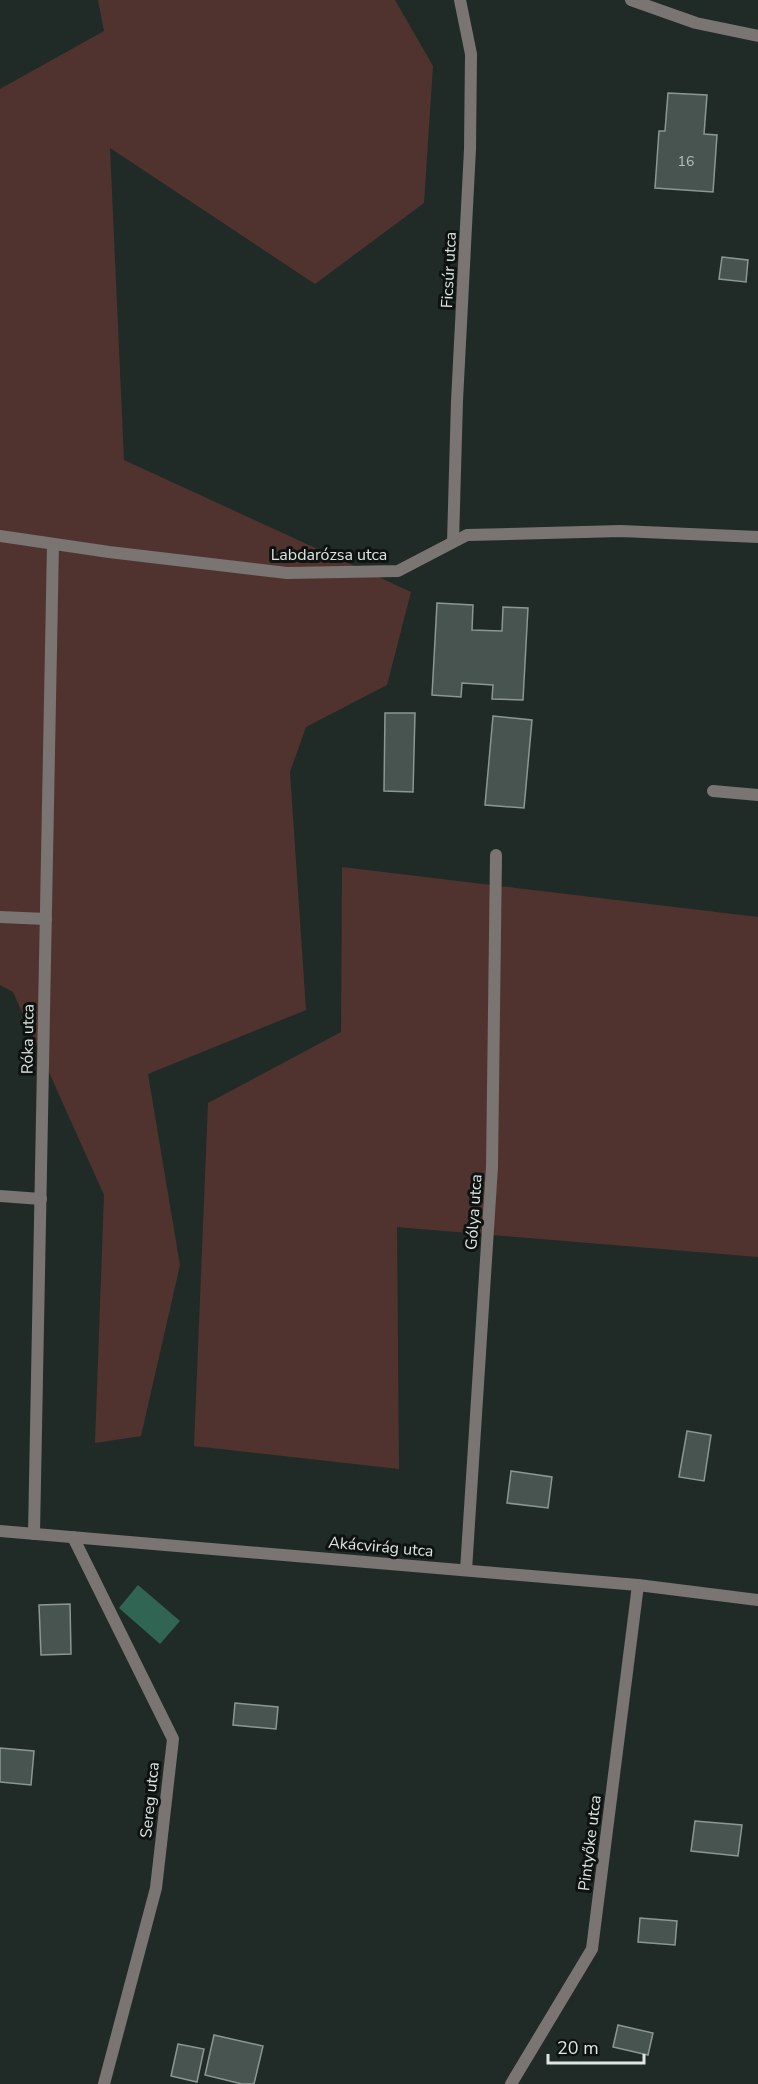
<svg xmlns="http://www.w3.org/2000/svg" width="758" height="2084" font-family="'Nunito Sans',sans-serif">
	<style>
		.green { fill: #50332e }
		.water { fill: #306554 }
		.building { fill: #485450; stroke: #8a9792; stroke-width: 1.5 }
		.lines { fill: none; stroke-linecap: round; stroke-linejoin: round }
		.street { stroke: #7a7472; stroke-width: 12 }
		.labels { text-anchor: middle; stroke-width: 6; stroke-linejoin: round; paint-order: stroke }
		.number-label { font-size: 14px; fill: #b8c1be }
		.street-label { font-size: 16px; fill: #dee5e2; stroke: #0e1311 }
	</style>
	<rect width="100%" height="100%" fill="#202b27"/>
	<g class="green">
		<path d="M 98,0 L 395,0 L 433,66 L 424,203 L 315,284 L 110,148 L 124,460 L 411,592 L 387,685 L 306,727 L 290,772 L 306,1010 L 148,1074 L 180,1265 L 141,1436 L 95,1443 L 104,1195 L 13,992 L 0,985 L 0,89 L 104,31 Z"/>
		<path d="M 342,867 L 758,917 L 758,1257 L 397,1227 L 399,1469 L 194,1446 L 208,1103 L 341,1032 Z"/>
	</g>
	<path class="water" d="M 138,1585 L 180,1621 L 160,1644 L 119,1608 Z"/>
	<g class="building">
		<path d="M 668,93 L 707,95 L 704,134 L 717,135 L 713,192 L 655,188 L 659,131 L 665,131 Z"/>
		<path d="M 722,257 L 748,260 L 746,282 L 719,279 Z"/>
		<path d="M 437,603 L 473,605 L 472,630 L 502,631 L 503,607 L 528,608 L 523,700 L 492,699 L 493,685 L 462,683 L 461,697 L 432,695 Z"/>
		<path d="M 385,713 L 415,713 L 413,792 L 384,791 Z"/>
		<path d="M 493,716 L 532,720 L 524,808 L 485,805 Z"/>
		<path d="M 687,1431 L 711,1435 L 704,1481 L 679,1477 Z"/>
		<path d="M 511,1471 L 552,1477 L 548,1508 L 507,1503 Z"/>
		<path d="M 70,1604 L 71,1654 L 41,1655 L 39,1605 Z"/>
		<path d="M 235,1703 L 278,1707 L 276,1729 L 233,1725 Z"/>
		<path d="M 0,1748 L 34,1751 L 31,1785 L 0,1782 Z"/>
		<path d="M 695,1821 L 742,1825 L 738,1856 L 691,1851 Z"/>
		<path d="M 640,1918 L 677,1921 L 675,1945 L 638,1942 Z"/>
		<path d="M 618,2025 L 653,2033 L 648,2055 L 613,2047 Z"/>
		<path d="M 214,2035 L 263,2046 L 254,2084 L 242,2084 L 205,2075 Z"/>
		<path d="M 178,2044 L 204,2049 L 197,2082 L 171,2076 Z"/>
	</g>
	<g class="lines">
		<g class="street">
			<path d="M 631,0 L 696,23 L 758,36"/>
			<path d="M 0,536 L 109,552 L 287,573 L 398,571 L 467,535 L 621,531 L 758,537"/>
			<path d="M 453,542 L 457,401 L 470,149 L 471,54 L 460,0"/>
			<path d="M 713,791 L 758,795"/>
			<path d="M 0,917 L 46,919"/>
			<path d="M 0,1196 L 41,1199"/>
			<path d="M 0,1531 L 638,1585 L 758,1600"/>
			<path d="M 34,1534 L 53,544"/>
			<path d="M 73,1537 L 173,1739 L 156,1888 L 104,2084"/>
			<path d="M 466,1570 L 492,1167 L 496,855"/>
			<path d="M 511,2084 L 592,1949 L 638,1585"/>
		</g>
	</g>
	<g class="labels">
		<g class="number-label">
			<text x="686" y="166">16</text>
		</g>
		<g class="street-label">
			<text transform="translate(448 270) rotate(-87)" y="6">Ficsúr utca</text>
			<text x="329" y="560">Labdarózsa utca</text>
			<text transform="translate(27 1039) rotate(-89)" y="6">Róka utca</text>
			<text transform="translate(473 1212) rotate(-86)" y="6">Gólya utca</text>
			<text transform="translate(381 1546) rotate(5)" y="6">Akácvirág utca</text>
			<text transform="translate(149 1800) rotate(-84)" y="6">Sereg utca</text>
			<text transform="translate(589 1843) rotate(-83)" y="6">Pintyőke utca</text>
		</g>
	</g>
	<path d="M548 2054v9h96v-9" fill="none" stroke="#dee5e2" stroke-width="3"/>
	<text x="557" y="2054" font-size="18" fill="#dee5e2" stroke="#0e1311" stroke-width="4.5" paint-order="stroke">20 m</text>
</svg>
